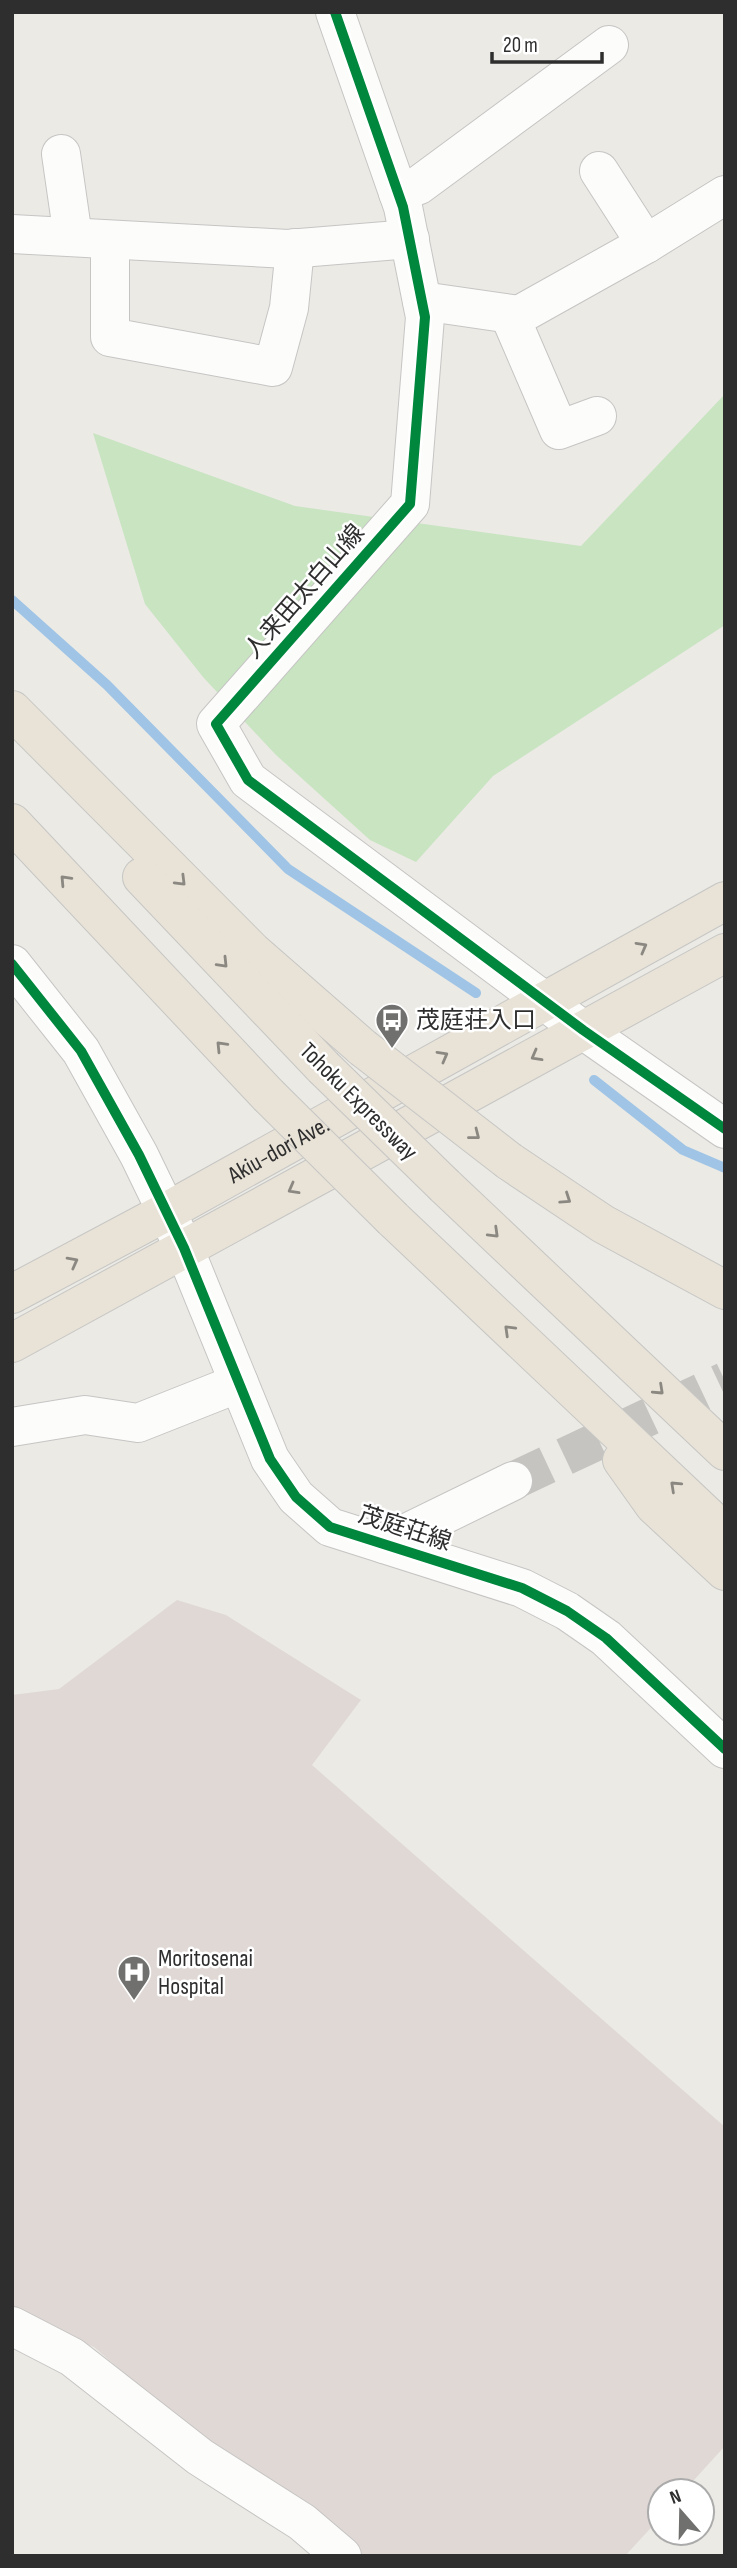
<svg xmlns="http://www.w3.org/2000/svg" width="737" height="2568" font-family="'Sofia Sans Condensed','Noto Sans JP',sans-serif">
	<style>
		.medical { fill: #e0d8d5 }
		.green { fill: #c8e4c1 }
		.lines { fill: none; stroke-linecap: round; stroke-linejoin: round }
		.stream { stroke: #9fc4e5; stroke-width: 10 }
		.minor-tunnel { stroke: #c5c4c0; stroke-width: 38; stroke-dasharray: 38 19; stroke-linecap: butt }
		.minor-casing { stroke: #c6c5c4; stroke-width: 40 }
		.highway-casing { stroke: #c6c6c4; stroke-width: 40 }
		.minor { stroke: #fcfcfb; stroke-width: 38 }
		.highway { stroke: #e8e2d7; stroke-width: 38 }
		.highway-bridge-casing { stroke: #c6c6c4; stroke-width: 40; stroke-linecap: butt }
		.highway-bridge { stroke: #e8e2d7; stroke-width: 38 }
		.cycleway-casing { stroke: #fff; stroke-width: 15 }
		.cycleway { stroke: #00873e; stroke-width: 10 }
		.oneway { stroke: #8b8882 }
		.labels { text-anchor: middle; stroke-width: 5; stroke-linejoin: round; paint-order: stroke }
		.street-label { font-size: 24px; fill: #2e2e2e; stroke: #fff }
		.poi-label { font-size: 24px; fill: #2e2e2e; stroke: #fff; text-anchor: start }
	</style>
	<rect width="100%" height="100%" fill="#ebeae5"/>
	<path class="medical" d="M 177,1600 L 226,1615 L 361,1700 L 312,1765 L 725,2127 L 725,2446 L 684,2491 L 660,2491 L 660,2518 L 625,2556 L 363,2556 L 175,2418 L 94,2347 L 12,2313 L 12,1695 L 59,1689 Z"/>
	<path class="green" d="M 725,394 L 725,625 L 493,776 L 416,862 L 370,840 L 275,754 L 203,677 L 145,604 L 93,433 L 295,506 L 581,546 Z"/>
	<g class="lines">
		<g class="stream">
			<path d="M 12,600 L 107,685 L 288,869 L 476,993"/>
			<path d="M 594,1080 L 683,1150 L 725,1168"/>
		</g>
		<path class="minor-tunnel" d="M 513,1481 L 725,1381"/>
		<defs>
			<g id="minor">
				<path d="M 335,12 L 403,207 L 425,317 L 410,504 L 216,724 L 248,780 L 583,1030 L 725,1129"/>
				<path d="M 61,154 L 73,237"/>
				<path d="M 599,171 L 646,244"/>
				<path d="M 398,193 L 419,185 L 609,45"/>
				<path d="M 12,234 L 288,249 L 410,239"/>
				<path d="M 110,240 L 110,337 L 273,367 L 289,308 L 295,248"/>
				<path d="M 422,301 L 519,315 L 646,244 L 725,195"/>
				<path d="M 509,314 L 559,430 L 597,416"/>
				<path d="M 12,964 L 81,1051 L 139,1155 L 184,1248 L 270,1459 L 296,1497 L 330,1527 L 522,1588 L 567,1611 L 606,1638 L 725,1749"/>
				<path d="M 12,1427 L 85,1415 L 138,1423 L 239,1383"/>
				<path d="M 384,1544 L 513,1481"/>
				<path d="M 12,2326 L 72,2357 L 200,2457 L 302,2522 L 342,2556"/>
			</g>
			<g id="highway">
				<path d="M 12,710 L 252,951 L 363,1048"/>
				<path d="M 12,823 L 268,1095"/>
				<path d="M 142,877 L 323,1067"/>
				<path d="M 509,1161 L 603,1224 L 725,1290"/>
				<path d="M 445,1186 L 725,1451"/>
				<path d="M 393,1219 L 725,1533"/>
				<path id="s1" d="M 12,1294 L 166,1212 L 725,901"/>
				<path d="M 12,1343 L 725,953"/>
				<path d="M 622,1460 L 654,1505 L 725,1571"/>
			</g>
		</defs>
		<use href="#minor" class="minor-casing"/>
		<use href="#highway" class="highway-casing"/>
		<use href="#minor" class="minor"/>
		<use href="#highway" class="highway"/>
		<defs>
			<g id="highway-bridge">
				<path d="M 363,1048 L 509,1161"/>
				<path d="M 323,1067 L 445,1186"/>
				<path d="M 268,1095 L 393,1219"/>
			</g>
		</defs>
		<use href="#highway-bridge" class="highway-bridge-casing"/>
		<use href="#highway-bridge" class="highway-bridge"/>
		<defs>
			<g id="cycleway">
				<path d="M 335,12 L 403,207 L 425,317 L 410,504 L 216,724 L 248,780 L 583,1030 L 725,1129"/>
				<path d="M 12,964 L 81,1051 L 139,1155 L 184,1248 L 270,1459 L 296,1497 L 330,1527 L 522,1588 L 567,1611 L 606,1638 L 725,1749"/>
			</g>
		</defs>
		<use href="#cycleway" class="cycleway-casing"/>
		<use href="#cycleway" class="cycleway"/>
	</g>
	<defs><path id="oneway-chevron" d="M-2-3.5L2.5 0L-2 3.5" fill="none" stroke-width="1.6" stroke-linecap="round" stroke-linejoin="round" transform="scale(1.75)"/></defs>
	<g class="oneway">
		<use href="#oneway-chevron" transform="translate(65 880) rotate(-133)"/>
		<use href="#oneway-chevron" transform="translate(181 881) rotate(45)"/>
		<use href="#oneway-chevron" transform="translate(642 947) rotate(-29)"/>
		<use href="#oneway-chevron" transform="translate(223 963) rotate(46)"/>
		<use href="#oneway-chevron" transform="translate(221 1046) rotate(-134)"/>
		<use href="#oneway-chevron" transform="translate(443 1056) rotate(-29)"/>
		<use href="#oneway-chevron" transform="translate(536 1056) rotate(151)"/>
		<use href="#oneway-chevron" transform="translate(475 1135) rotate(38)"/>
		<use href="#oneway-chevron" transform="translate(293 1189) rotate(151)"/>
		<use href="#oneway-chevron" transform="translate(566 1199) rotate(34)"/>
		<use href="#oneway-chevron" transform="translate(494 1233) rotate(44)"/>
		<use href="#oneway-chevron" transform="translate(73 1262) rotate(-28)"/>
		<use href="#oneway-chevron" transform="translate(509 1330) rotate(-136)"/>
		<use href="#oneway-chevron" transform="translate(659 1390) rotate(43)"/>
		<use href="#oneway-chevron" transform="translate(675 1486) rotate(-137)"/>
	</g>
	<defs>
		<symbol id="bus-pin" viewBox="-11 -11 22 30"><path d="M0 17L-7.5 6A9.5 9.5 0 1 1 7.5 6Z" fill="#70706e" stroke="#fff"/><path d="M-5-6H5V4H4V6H2V4H-2V6H-4V4H-5ZM-3.5-4V0h7V-4ZM-3.5 1.2v1.5H-2V1.2ZM2 1.2v1.5H3.5V1.2Z" fill="#fff"/></symbol>
		<symbol id="hospital-pin" viewBox="-11 -11 22 30"><path d="M0 17L-7.5 6A9.5 9.5 0 1 1 7.5 6Z" fill="#70706e" stroke="#fff"/><path d="M-5-5h3v3.5h4V-5h3V5h-3V1.5h-4V5h-3Z" fill="#fff"/></symbol>
	</defs>
	<g fill-rule="evenodd">
		<use href="#bus-pin" x="373" y="1001" width="38" height="52"/>
		<use href="#hospital-pin" x="115" y="1953" width="38" height="52"/>
	</g>
	<g class="labels">
		<g class="street-label">
			<text transform="translate(304 591) rotate(-49)" y="8">人来田太白山線</text>
			<text transform="translate(359 1101) rotate(45)" y="8">Tohoku Expressway</text>
			<text dy="8" stroke="none"><textPath href="#s1" startOffset="303">Akiu-dori Ave.</textPath></text>
			<text transform="translate(405 1528) rotate(18)" y="8">茂庭荘線</text>
		</g>
		<g class="poi-label">
			<text x="416" y="1028">茂庭荘入口</text>
			<text x="158" y="1966">Moritosenai<tspan x="158" dy="28">Hospital</tspan></text>
		</g>
	</g>
	<rect width="737" height="2568" fill="none" stroke="#2e2e2e" stroke-width="28"/>
	<g transform="translate(681 2512) rotate(340)"><circle r="33" fill="#ffffff" stroke="#ababab" stroke-width="2"/>
	<path d="M0-5L12 26L0 18L-12 26Z" fill="#70706e"/>
	<text y="-10" font-size="19" font-weight="bold" text-anchor="middle" fill="#2e2e2e">N</text>
	</g>
	<path d="M492 52v10h110v-10" fill="none" stroke="#2e2e2e" stroke-width="3.5"/>
	<text x="503" y="52" font-size="21" fill="#2e2e2e" stroke="#ffffff" stroke-width="5" paint-order="stroke">20 m</text>
</svg>
